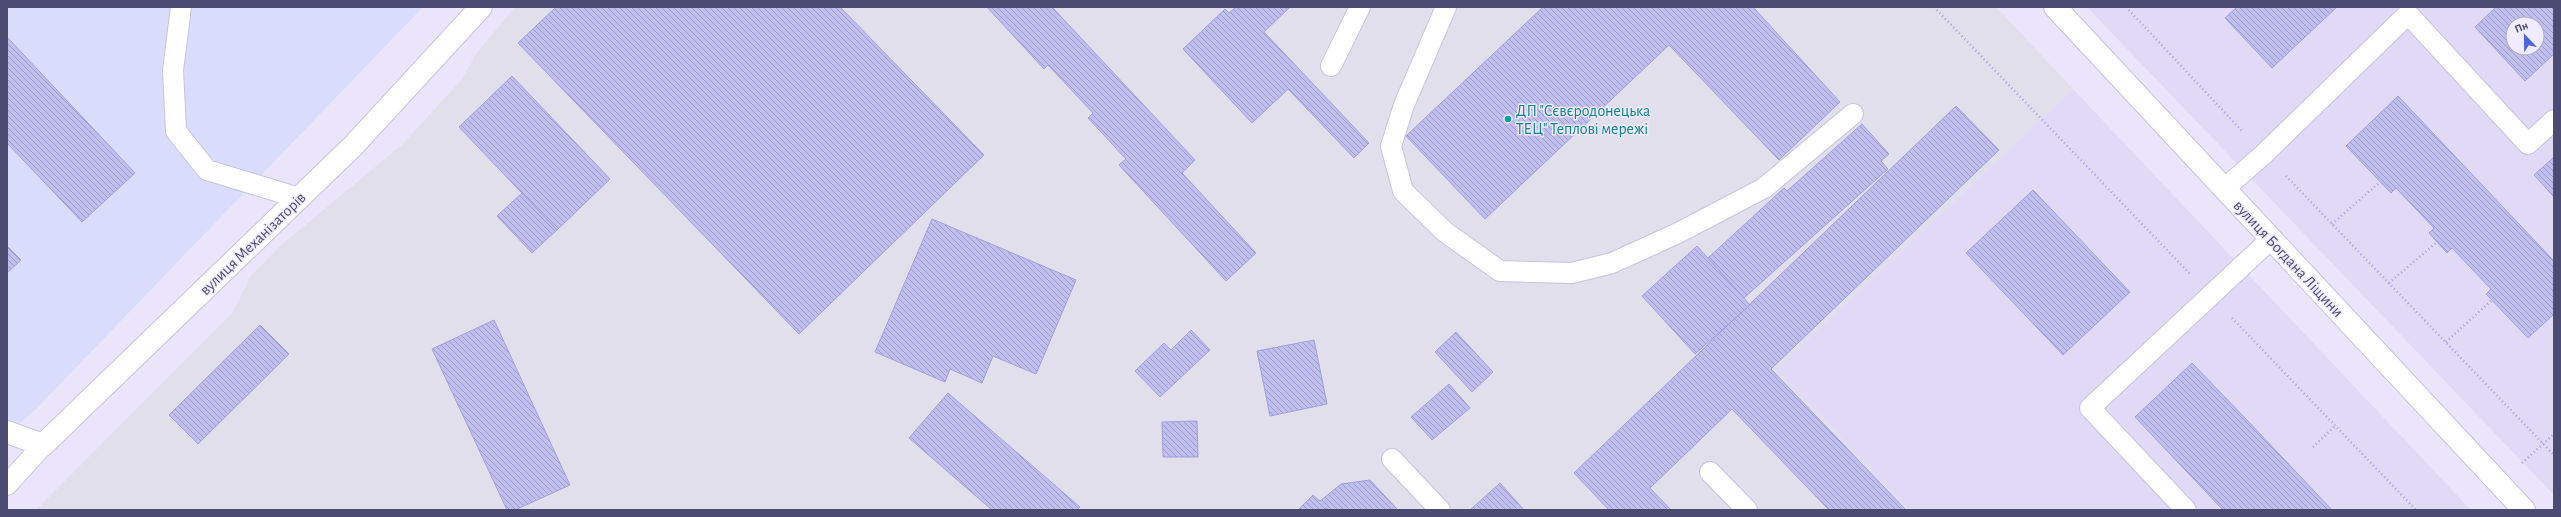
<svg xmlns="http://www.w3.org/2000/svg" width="2561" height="517" font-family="'Alegreya Sans',sans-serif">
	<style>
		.residential { fill: #e0daf7; fill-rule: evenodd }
		.commercial { fill: #d9dcfb }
		.industrial { fill: #e0dfeb }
		.building { fill: url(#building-back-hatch); stroke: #a09fe1; fill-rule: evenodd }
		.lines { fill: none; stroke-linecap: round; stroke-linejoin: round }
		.lane-casing { stroke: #c7c4e1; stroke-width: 22 }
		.street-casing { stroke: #c7c4e1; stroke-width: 24 }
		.secondary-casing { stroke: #c5c1e6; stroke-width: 24 }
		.path { stroke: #a2a1d4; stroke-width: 2.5; stroke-dasharray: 1 3; stroke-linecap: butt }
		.lane { stroke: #fff; stroke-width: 20 }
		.street { stroke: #fff; stroke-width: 22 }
		.secondary { stroke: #fff; stroke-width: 22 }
		.culture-dot { fill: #0f9aa8; stroke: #f0ebfe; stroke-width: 1.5 }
		.labels { text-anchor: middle; stroke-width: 3; stroke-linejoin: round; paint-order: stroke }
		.culture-label { font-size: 16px; fill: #0d838f; stroke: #f0ebfe; text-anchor: start }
		.street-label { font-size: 16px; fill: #4c4c73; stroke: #f0ebfe }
	</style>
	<defs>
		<pattern id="building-back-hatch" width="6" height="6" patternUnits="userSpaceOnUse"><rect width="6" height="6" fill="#c0beef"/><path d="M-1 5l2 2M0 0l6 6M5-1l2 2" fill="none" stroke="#9e9dc6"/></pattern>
	</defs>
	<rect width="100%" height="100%" fill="#eae5fb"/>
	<g class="residential">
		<path d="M 2087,7 L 2554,7 L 2554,495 ZM 2513,24 L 2537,24 L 2537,48 L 2513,48 Z"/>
		<path d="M 2073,89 L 2471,510 L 1909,510 L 1776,369 Z"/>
	</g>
	<path class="commercial" d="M 7,7 L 423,7 L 37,408 L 7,435 Z"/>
	<path class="industrial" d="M 515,7 L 1996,7 L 2073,89 L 1776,369 L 1909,510 L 36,510 L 232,313 L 251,276 L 279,247 L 403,144 L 462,79 L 477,53 Z"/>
	<g class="building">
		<path d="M 556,7 L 840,7 L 984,155 L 799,334 L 518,43 Z"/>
		<path d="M 987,7 L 1052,7 L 1195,160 L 1182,173 L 1256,253 L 1226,281 L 1119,165 L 1126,159 L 1088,118 L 1093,113 L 1048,65 L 1044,69 Z"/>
		<path d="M 1236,7 L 1290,7 L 1264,32 L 1369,143 L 1354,158 L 1288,89 L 1252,123 L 1183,49 L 1225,9 L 1229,13 Z"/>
		<path d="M 1543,7 L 1753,7 L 1840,102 L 1779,160 L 1669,45 L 1485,219 L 1406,136 Z"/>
		<path d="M 2237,7 L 2337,7 L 2272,68 L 2225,18 Z"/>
		<path d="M 2496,7 L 2554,7 L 2554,54 L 2525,81 L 2475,27 ZM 2513,24 L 2537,24 L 2537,48 L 2513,48 Z"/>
		<path d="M 7,37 L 135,173 L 82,222 L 7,143 Z"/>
		<path d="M 512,76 L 610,179 L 557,230 L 459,127 Z"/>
		<path d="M 2398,96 L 2554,261 L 2554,314 L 2528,338 L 2486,294 L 2491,289 L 2452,248 L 2447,253 L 2429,233 L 2434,228 L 2396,188 L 2391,193 L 2346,146 Z"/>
		<path d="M 1956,106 L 1999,150 L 1771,369 L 1906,510 L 1829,510 L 1732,409 L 1650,488 L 1671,510 L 1609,510 L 1574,473 Z"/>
		<path d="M 1862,124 L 1889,154 L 1881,161 L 1888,169 L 1744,298 L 1708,258 L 1784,188 L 1787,191 Z"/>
		<path d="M 2554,157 L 2554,197 L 2534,175 Z"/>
		<path d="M 2033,190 L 2130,292 L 2063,355 L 1966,253 Z"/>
		<path d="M 522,193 L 557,230 L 532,253 L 497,216 Z"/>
		<path d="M 932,219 L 1076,280 L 1036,374 L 993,356 L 982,383 L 950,369 L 945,382 L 875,352 Z"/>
		<path d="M 7,246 L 21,260 L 7,273 Z"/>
		<path d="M 1697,246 L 1750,305 L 1695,354 L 1642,296 Z"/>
		<path d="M 494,320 L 570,485 L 515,510 L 507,510 L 432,349 Z"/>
		<path d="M 260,325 L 289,354 L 198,444 L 169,415 Z"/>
		<path d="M 1191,330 L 1210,350 L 1160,397 L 1135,371 L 1164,343 L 1171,350 Z"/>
		<path d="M 1456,332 L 1493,372 L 1472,392 L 1435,352 Z"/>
		<path d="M 1314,340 L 1327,404 L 1270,416 L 1257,351 Z"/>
		<path d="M 2192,363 L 2246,419 L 2332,510 L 2223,510 L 2135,417 Z"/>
		<path d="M 1449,384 L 1470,408 L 1432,440 L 1411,417 Z"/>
		<path d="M 948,393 L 1080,507 L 1077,510 L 992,510 L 909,438 Z"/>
		<path d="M 1197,421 L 1198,457 L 1163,457 L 1162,422 Z"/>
		<path d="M 1370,480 L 1398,510 L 1328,510 L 1326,508 L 1324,510 L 1298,510 L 1313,495 L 1320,501 L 1341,484 Z"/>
		<path d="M 1500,483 L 1524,510 L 1470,510 Z"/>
	</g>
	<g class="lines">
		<defs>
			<g id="lane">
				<path d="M 181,7 L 173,70 L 176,131 L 207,170 L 299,198"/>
				<path d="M 1446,7 L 1404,105 L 1391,146 L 1403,191 L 1445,232 L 1500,271 L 1572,273 L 1612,263 L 1678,233 L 1764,188 L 1853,114"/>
				<path d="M 1331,66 L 1360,7"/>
				<path d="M 2224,189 L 2264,154 L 2408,14 L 2528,144 L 2554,120"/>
				<path d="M 1392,459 L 1440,510"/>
				<path d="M 1710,472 L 1747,510"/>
				<path d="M 7,485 L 43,445"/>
				<path d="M 2186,510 L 2090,408 L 2271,239"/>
			</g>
			<path id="street" d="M 7,432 L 43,445 L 353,146 L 481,7"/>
			<path id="secondary" d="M 2055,7 L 2524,510"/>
		</defs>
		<use href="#lane" class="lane-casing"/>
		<use href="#street" class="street-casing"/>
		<use href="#secondary" class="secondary-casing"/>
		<g class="path">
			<path d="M 1934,7 L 2190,274"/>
			<path d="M 2126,7 L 2243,132"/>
			<path d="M 2286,176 L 2554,455"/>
			<path d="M 2332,224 L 2380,182"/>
			<path d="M 2389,283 L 2437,242"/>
			<path d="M 2232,318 L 2416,510"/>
			<path d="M 2446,342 L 2492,300"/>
			<path d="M 2313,447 L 2335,426"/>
			<path d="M 2522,463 L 2554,434"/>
		</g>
		<use href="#lane" class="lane"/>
		<use href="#street" class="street"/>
		<use href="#secondary" class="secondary"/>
	</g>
	<circle class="culture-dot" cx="1508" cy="119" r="4"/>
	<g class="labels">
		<g class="culture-label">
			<text x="1516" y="116">ДП "Сєвєродонецька<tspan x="1516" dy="18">ТЕЦ" Теплові мережі</tspan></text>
		</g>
		<g class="street-label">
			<text transform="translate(252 243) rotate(-44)" y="6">вулиця Механізаторів</text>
			<text transform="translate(2289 258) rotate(47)" y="6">вулиця Богдана Ліщини</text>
		</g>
	</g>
	<rect width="2561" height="517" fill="none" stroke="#4c4c73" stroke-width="16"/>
	<g transform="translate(2525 36) rotate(338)"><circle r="19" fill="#f0ebfe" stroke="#aeabc6"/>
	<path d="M0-3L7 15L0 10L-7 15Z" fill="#5065df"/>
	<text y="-6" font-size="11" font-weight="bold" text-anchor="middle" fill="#4c4c73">Пн</text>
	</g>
</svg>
